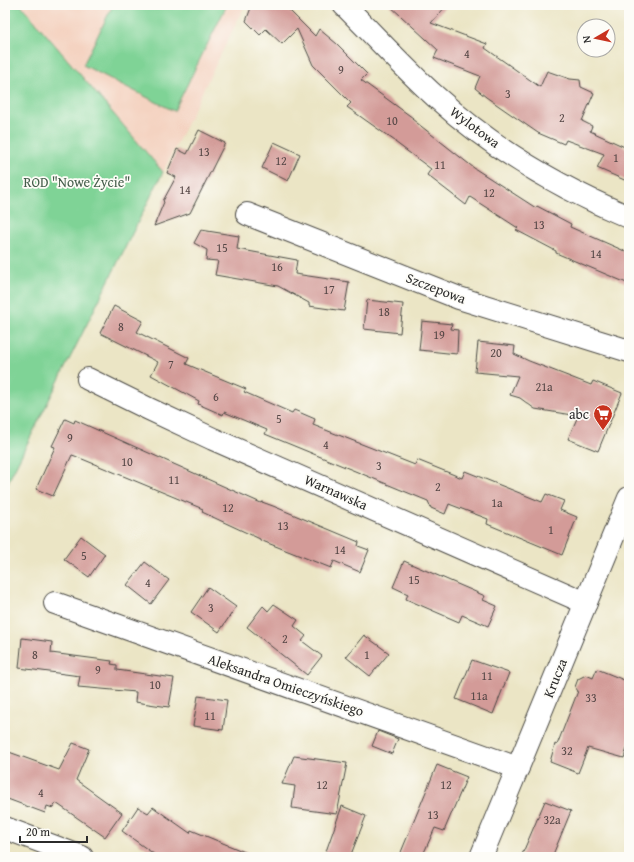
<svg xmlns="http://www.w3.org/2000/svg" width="634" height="862" font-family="'Gentium Book Plus',serif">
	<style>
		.built { fill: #f4d3c1 }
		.green { fill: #7fd396; stroke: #557f60 }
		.building { fill: #d39b98 }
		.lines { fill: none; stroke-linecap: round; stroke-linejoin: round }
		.street-casing { stroke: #484742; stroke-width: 24 }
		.street { stroke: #fff; stroke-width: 22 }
		.labels { text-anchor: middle; stroke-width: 3.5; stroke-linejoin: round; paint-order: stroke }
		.number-label { font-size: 12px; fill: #554746 }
		.street-label { font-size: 14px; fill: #2b2b2b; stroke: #fdfcf7 }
		.park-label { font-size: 14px; fill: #445d4b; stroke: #fdfcf7 }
		.poi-label { font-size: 14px; fill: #2b2b2b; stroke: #fdfcf7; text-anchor: end }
	</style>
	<rect width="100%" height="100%" fill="#fdfcf7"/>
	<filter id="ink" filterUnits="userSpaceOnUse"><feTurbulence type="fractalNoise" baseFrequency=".025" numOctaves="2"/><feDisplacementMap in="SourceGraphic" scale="8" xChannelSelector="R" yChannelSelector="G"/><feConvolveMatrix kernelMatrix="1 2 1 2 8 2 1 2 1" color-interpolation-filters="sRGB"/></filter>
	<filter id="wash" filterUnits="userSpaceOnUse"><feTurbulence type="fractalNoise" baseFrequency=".012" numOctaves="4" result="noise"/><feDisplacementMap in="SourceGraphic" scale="16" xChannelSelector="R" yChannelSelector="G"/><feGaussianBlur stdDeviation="0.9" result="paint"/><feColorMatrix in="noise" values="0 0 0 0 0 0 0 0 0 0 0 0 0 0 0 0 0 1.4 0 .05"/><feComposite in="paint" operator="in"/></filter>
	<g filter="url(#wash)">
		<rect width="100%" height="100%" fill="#ebe5c5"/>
		<path class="built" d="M 21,5 L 245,5 L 163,172 Z"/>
		<g class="green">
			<path d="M 5,5 L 21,5 L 163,172 L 5,488 Z"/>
			<path d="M 113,5 L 227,5 L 174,111 L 83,65 Z"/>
		</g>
		<g id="blocks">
			<g class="building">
				<path d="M 252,5 L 284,5 L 315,36 L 319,29 L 337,44 L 367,74 L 361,80 L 413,118 L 412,119 L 474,168 L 536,208 L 537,206 L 571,224 L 570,227 L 629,253 L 629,284 L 556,253 L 556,251 L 516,230 L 518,228 L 470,197 L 466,205 L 427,175 L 431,169 L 395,142 L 395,141 L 347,107 L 351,103 L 313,65 L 297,29 L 282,44 L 266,29 L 260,35 L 246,21 Z"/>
				<path d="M 389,5 L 447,5 L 431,23 L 487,44 L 485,48 L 540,87 L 547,71 L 570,79 L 580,80 L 581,87 L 594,93 L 582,121 L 592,126 L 590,131 L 629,149 L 629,182 L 597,168 L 604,154 L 566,140 L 564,144 L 538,133 L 486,97 L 475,88 L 480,76 L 434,58 L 438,50 Z"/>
				<path d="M 199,130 L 225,143 L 190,213 L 154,226 L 164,202 L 163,201 L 176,177 L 167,173 L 177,149 L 187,154 Z"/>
				<path d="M 274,142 L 300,154 L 288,181 L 262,168 Z"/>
				<path d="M 201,230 L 239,236 L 237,249 L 297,260 L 295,274 L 349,282 L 344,311 L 309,306 L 309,303 L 278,286 L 215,275 L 218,261 L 206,260 L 207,250 L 194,243 Z"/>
				<path d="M 367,300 L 403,304 L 400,333 L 364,329 Z"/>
				<path d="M 114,306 L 143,321 L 137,332 L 189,358 L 186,364 L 246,389 L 244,392 L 292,413 L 294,410 L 315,419 L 313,425 L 415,465 L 417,460 L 462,478 L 465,471 L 542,502 L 546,494 L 564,501 L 560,510 L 577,517 L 562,555 L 487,524 L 488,519 L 449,504 L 445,514 L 431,508 L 428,501 L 265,434 L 267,430 L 224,412 L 223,415 L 198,404 L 199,401 L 151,375 L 158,362 L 100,333 Z"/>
				<path d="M 422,321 L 452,324 L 451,329 L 458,330 L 457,354 L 419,350 Z"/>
				<path d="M 478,342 L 515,346 L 514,354 L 529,361 L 591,385 L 593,381 L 622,393 L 598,451 L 568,439 L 578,416 L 535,409 L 520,398 L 510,395 L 518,376 L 475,372 Z"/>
				<path d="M 65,419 L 74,423 L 75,420 L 261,503 L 262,502 L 273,506 L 359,542 L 358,546 L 369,550 L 360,572 L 334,561 L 331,568 L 260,540 L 260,539 L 202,512 L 203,509 L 75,456 L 72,455 L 53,496 L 36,489 L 55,447 L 52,446 Z"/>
				<path d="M 81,536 L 105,554 L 89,577 L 64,559 Z"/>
				<path d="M 404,561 L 485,596 L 483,600 L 497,606 L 488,626 L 462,615 L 459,622 L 406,599 L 408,594 L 393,587 Z"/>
				<path d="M 145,562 L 169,580 L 151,604 L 127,585 Z"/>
				<path d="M 208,587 L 236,607 L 219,632 L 191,612 Z"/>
				<path d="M 274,604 L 298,620 L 294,626 L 306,636 L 302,641 L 322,656 L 307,675 L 247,627 L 263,606 L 268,611 Z"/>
				<path d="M 364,635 L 389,653 L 370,676 L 346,657 Z"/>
				<path d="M 22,638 L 52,642 L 51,653 L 112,661 L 111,664 L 117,665 L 117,670 L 174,678 L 169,707 L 135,702 L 136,692 L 78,687 L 80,676 L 19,668 Z"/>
				<path d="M 472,660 L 509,673 L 493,714 L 456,699 Z"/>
				<path d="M 597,669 L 629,682 L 629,742 L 624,758 L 588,748 L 578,773 L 550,762 L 555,744 L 557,745 L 578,691 L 575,687 L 578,679 L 586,675 L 593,678 Z"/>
				<path d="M 198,696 L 227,700 L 223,730 L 193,726 Z"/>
				<path d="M 378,731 L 398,739 L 392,754 L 372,746 Z"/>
				<path d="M 73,743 L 89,749 L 76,780 L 122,813 L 105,837 L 56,803 L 53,808 L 47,806 L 45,813 L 5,798 L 5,761 L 9,752 L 59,770 Z"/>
				<path d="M 294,756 L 347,763 L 337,814 L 292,808 L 295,786 L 282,784 Z"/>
				<path d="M 437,765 L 467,777 L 444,831 L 435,828 L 422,857 L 399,857 Z"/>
				<path d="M 545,801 L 571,811 L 552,857 L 521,857 Z"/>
				<path d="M 342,806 L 366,816 L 350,857 L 324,857 Z"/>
				<path d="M 138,807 L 148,813 L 153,807 L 190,833 L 191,830 L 257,857 L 158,857 L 122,831 Z"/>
			</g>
		</g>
	</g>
	<g filter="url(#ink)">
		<use href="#blocks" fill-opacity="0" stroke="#484742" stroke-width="1"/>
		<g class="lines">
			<defs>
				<g id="street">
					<path d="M 344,5 C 375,36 404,68 436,97 C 492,148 560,188 629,217"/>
					<path d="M 247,214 L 459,298 L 629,351"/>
					<path d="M 88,379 L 149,409 L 213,439 L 586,603"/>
					<path d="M 55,603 L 518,768"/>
					<path d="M 5,828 L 82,857"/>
					<path d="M 481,857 L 629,498"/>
				</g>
			</defs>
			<use href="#street" class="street-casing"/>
			<use href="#street" class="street"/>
		</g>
	</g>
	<defs>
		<symbol id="supermarket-pin" viewBox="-11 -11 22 30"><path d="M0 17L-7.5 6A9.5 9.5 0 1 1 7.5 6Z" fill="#c8321e" stroke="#fdfcf7"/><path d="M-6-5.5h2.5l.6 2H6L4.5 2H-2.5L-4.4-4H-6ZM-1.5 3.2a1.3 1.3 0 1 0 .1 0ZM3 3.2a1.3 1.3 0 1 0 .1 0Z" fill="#fff"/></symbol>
	</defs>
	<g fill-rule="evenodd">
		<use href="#supermarket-pin" x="592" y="403" width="22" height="30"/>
	</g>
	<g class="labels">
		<g class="number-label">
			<text x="467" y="58">4</text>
			<text x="341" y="74">9</text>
			<text x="508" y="98">3</text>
			<text x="562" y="122">2</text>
			<text x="392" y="125">10</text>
			<text x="204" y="156">13</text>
			<text x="616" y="162">1</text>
			<text x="281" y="165">12</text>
			<text x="440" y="169">11</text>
			<text x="185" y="194">14</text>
			<text x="489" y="197">12</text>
			<text x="539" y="229">13</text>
			<text x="222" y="252">15</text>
			<text x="596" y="258">14</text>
			<text x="277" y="271">16</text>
			<text x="329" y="294">17</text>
			<text x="384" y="316">18</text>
			<text x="121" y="331">8</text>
			<text x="439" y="339">19</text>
			<text x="496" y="357">20</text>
			<text x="171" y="369">7</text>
			<text x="544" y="391">21a</text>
			<text x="216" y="401">6</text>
			<text x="279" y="423">5</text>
			<text x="70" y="442">9</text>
			<text x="326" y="449">4</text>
			<text x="127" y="466">10</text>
			<text x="379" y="470">3</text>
			<text x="174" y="484">11</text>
			<text x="438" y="491">2</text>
			<text x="497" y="507">1a</text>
			<text x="228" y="512">12</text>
			<text x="283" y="530">13</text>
			<text x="551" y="534">1</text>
			<text x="340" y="554">14</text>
			<text x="84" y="560">5</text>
			<text x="414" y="584">15</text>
			<text x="148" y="587">4</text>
			<text x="211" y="612">3</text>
			<text x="285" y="643">2</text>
			<text x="35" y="659">8</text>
			<text x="367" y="659">1</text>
			<text x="98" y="674">9</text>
			<text x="487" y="680">11</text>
			<text x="155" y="689">10</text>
			<text x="479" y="700">11a</text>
			<text x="591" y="702">33</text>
			<text x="210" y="720">11</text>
			<text x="567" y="755">32</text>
			<text x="322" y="789">12</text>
			<text x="446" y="789">12</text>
			<text x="41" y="797">4</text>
			<text x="433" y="819">13</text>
			<text x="552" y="824">32a</text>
		</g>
		<g class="street-label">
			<text transform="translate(475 127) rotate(37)" y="5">Wylotowa</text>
			<text transform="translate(436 288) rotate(21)" y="5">Szczepowa</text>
			<text transform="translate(336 492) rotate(24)" y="5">Warnawska</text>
			<text transform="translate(555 678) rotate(-68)" y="5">Krucza</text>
			<text transform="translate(286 685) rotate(19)" y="5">Aleksandra Omieczyńskiego</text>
		</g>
		<g class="park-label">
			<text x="77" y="187">ROD "Nowe Życie"</text>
		</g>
		<g class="poi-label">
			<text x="589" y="419">abc</text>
		</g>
	</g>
	<rect width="634" height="862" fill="none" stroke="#fdfcf7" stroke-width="20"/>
	<g transform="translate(596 38) rotate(261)"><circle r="19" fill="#fdfcf7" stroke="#a9a8a5"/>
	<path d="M0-3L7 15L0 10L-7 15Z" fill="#c8321e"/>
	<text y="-6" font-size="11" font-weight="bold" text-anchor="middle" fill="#2b2b2b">N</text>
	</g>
	<path d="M20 836v6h67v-6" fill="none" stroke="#2b2b2b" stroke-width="2"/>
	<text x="26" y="836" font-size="12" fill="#2b2b2b" stroke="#fdfcf7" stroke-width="3" paint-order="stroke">20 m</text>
</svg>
